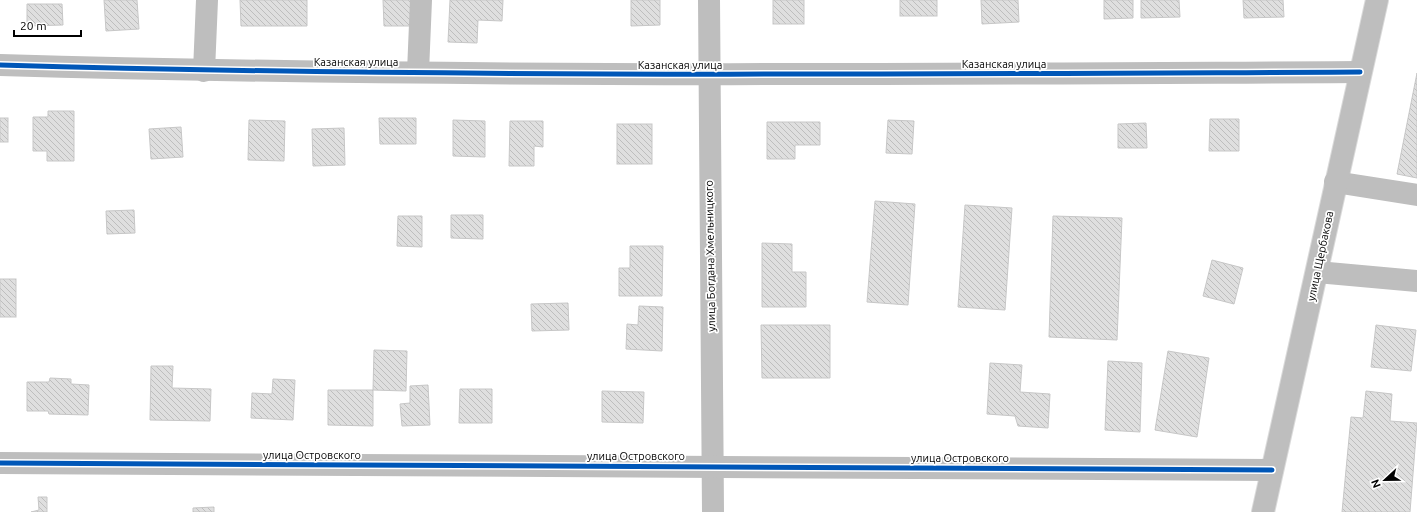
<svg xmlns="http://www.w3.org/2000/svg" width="1417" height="512" font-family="Ubuntu,sans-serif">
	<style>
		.building { fill: url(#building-back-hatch); stroke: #c7c7c7 }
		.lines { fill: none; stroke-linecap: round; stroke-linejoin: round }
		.major-casing { stroke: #dbdbdb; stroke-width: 24 }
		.minor { stroke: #bebebe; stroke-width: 22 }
		.major { stroke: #bebebe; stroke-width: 22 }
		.cycleway-casing { stroke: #fff; stroke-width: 8 }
		.cycleway { stroke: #0057b8; stroke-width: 5 }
		.labels { text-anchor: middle; stroke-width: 3.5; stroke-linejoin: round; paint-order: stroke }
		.street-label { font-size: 11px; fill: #000; stroke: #fff }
	</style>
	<defs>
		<pattern id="building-back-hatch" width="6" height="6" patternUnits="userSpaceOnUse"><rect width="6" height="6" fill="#dfdfdf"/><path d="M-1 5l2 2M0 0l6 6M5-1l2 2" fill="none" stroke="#bebebe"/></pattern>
	</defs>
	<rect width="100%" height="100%" fill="#fff"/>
	<g class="building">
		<path d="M 104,0 L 137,0 L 139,29 L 106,31 Z"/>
		<path d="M 240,0 L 307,0 L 307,26 L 241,26 Z"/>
		<path d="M 383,0 L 413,0 L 413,26 L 384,26 Z"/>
		<path d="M 450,0 L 503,0 L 502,21 L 478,20 L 477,43 L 448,42 Z"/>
		<path d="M 631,0 L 660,0 L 660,25 L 631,26 Z"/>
		<rect x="773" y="0" width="31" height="24"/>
		<rect x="900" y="0" width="37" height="16"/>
		<path d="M 981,0 L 1018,0 L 1019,22 L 982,24 Z"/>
		<path d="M 1104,0 L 1133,0 L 1133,18 L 1104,19 Z"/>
		<path d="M 1141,0 L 1179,0 L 1180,17 L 1141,18 Z"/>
		<path d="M 1243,0 L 1283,0 L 1284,17 L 1244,18 Z"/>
		<path d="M 27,4 L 62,4 L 63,25 L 27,26 Z"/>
		<path d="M 1417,73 L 1417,178 L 1397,174 Z"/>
		<path d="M 48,111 L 74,111 L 74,161 L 47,161 L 47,151 L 33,151 L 33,117 L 48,117 Z"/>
		<rect x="0" y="118" width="8" height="24"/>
		<path d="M 379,118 L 416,118 L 416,144 L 380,144 Z"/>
		<path d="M 1210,119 L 1239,119 L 1239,151 L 1209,151 Z"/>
		<path d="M 249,120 L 285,121 L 284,161 L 248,160 Z"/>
		<path d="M 453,120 L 485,121 L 485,157 L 453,156 Z"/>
		<path d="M 888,120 L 914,121 L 912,154 L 886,153 Z"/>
		<path d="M 510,121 L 543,121 L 543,147 L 534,146 L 534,166 L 509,166 Z"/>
		<path d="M 767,122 L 820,122 L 820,145 L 795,145 L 795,159 L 767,159 Z"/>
		<path d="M 1146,123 L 1147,148 L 1118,148 L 1118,124 Z"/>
		<rect x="617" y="124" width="35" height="40"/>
		<path d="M 181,127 L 183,157 L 151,159 L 149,129 Z"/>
		<path d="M 344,128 L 345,165 L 313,166 L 312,129 Z"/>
		<path d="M 875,201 L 915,204 L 908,305 L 867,302 Z"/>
		<path d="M 965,205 L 1012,208 L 1005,310 L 958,307 Z"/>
		<path d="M 134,210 L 135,233 L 107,234 L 106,211 Z"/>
		<path d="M 451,215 L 483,215 L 483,239 L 451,238 Z"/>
		<path d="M 398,216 L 422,216 L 422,247 L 397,246 Z"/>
		<path d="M 1053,216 L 1122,218 L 1117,340 L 1049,337 Z"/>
		<path d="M 762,243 L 792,244 L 792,272 L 806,272 L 806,307 L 762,307 Z"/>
		<path d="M 630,246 L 663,246 L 662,296 L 619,296 L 619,268 L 630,268 Z"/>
		<path d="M 1212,260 L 1243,268 L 1234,304 L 1203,296 Z"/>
		<rect x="0" y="279" width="16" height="38"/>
		<path d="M 568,303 L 569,330 L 532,331 L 531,304 Z"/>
		<path d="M 639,306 L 663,307 L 662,351 L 626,349 L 627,324 L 638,325 Z"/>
		<path d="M 761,325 L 830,325 L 830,378 L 762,378 Z"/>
		<path d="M 1376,325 L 1416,330 L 1411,371 L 1371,367 Z"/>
		<path d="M 374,350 L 407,351 L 406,391 L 373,390 Z"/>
		<path d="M 1168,351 L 1209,358 L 1197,437 L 1155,430 Z"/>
		<path d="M 1108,361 L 1142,363 L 1140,432 L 1105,430 Z"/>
		<path d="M 990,363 L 1022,365 L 1020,392 L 1050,394 L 1048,428 L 1018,426 L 1015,416 L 987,414 Z"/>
		<path d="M 151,366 L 173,366 L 172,388 L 211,389 L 210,421 L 150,420 Z"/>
		<path d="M 50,378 L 71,379 L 71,384 L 89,385 L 88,415 L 49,414 L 48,411 L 27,411 L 27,382 L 49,382 Z"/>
		<path d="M 273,379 L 295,380 L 293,420 L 251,418 L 252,393 L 272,394 Z"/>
		<path d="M 428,385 L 430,425 L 402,426 L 400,404 L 410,403 L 410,386 Z"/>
		<path d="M 460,389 L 492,389 L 492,423 L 459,423 Z"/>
		<path d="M 328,390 L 373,390 L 373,426 L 328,425 Z"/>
		<path d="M 602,391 L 644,392 L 643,423 L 602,422 Z"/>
		<path d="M 1366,391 L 1392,394 L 1390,421 L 1417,423 L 1410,512 L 1342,512 L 1351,417 L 1363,418 Z"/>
		<path d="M 38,497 L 47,497 L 47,512 L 31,512 L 39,510 Z"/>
		<path d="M 214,507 L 214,512 L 193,512 L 193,508 Z"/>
	</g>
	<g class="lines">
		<defs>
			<path id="major" d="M 1263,512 L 1377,0"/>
		</defs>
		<use href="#major" class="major-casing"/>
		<g class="minor">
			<path d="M 709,0 L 713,512"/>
			<path d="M 0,65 C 453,78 907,74 1360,72"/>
			<path d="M 204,71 L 207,0"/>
			<path d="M 418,72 L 421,0"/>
			<path d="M 1335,182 L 1417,195"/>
			<path d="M 1317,272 L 1417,281"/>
			<path d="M 0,463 L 1272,470"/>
		</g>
		<use href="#major" class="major"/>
		<defs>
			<g id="cycleway">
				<path d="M 0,65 C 453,78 907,74 1360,72"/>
				<path d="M 0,463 L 1272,470"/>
			</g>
		</defs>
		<use href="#cycleway" class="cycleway-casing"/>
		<use href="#cycleway" class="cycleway"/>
	</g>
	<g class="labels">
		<g class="street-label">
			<text x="356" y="66">Казанская улица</text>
			<text x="1004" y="68">Казанская улица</text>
			<text x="680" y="69">Казанская улица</text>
			<text transform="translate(710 256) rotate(-91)" y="4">улица Богдана Хмельницкого</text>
			<text transform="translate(1320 256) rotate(-78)" y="4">улица Щербакова</text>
			<text x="312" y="459">улица Островского</text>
			<text x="636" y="460">улица Островского</text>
			<text x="960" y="462">улица Островского</text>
		</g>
	</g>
	<g transform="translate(1385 480) rotate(248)" stroke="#ffffff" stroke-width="3" paint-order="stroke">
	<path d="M0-3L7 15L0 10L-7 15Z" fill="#000000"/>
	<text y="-6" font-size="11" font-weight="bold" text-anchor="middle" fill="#000000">N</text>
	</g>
	<path d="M14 30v6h67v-6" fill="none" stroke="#000000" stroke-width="2"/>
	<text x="20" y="30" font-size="12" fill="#000000" stroke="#ffffff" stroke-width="3" paint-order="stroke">20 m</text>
</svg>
